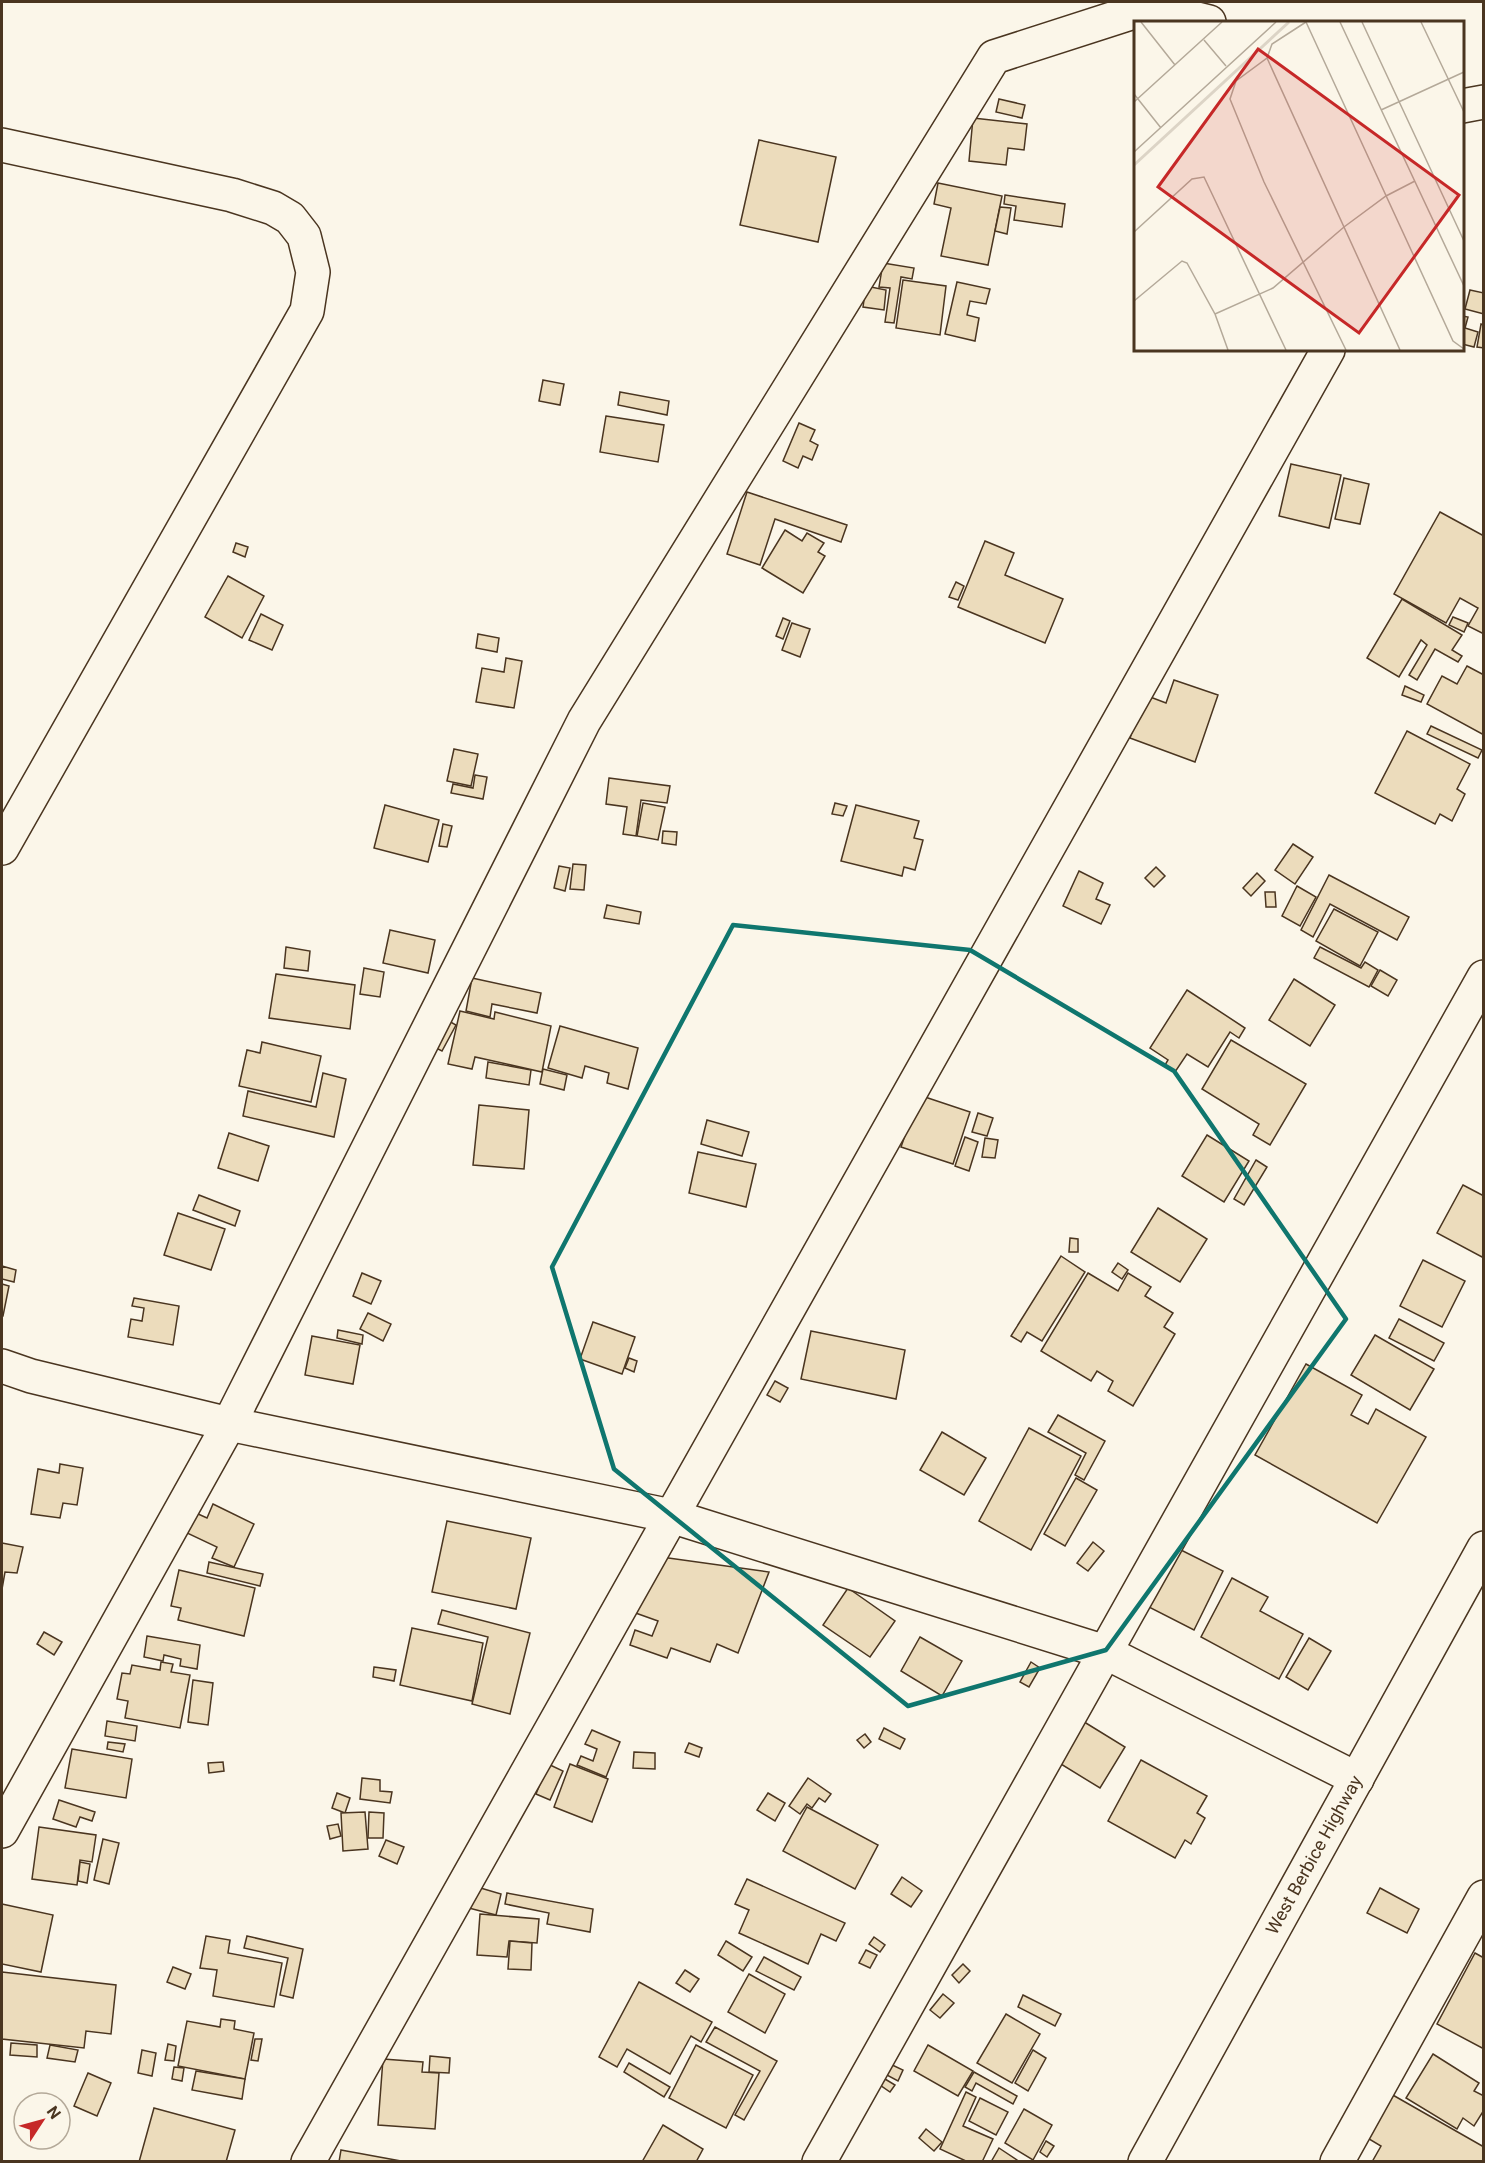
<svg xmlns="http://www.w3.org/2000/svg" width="1485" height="2163" font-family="Roboto,sans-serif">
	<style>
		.building { fill: #ecdcbc; stroke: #4a3520; stroke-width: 1.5 }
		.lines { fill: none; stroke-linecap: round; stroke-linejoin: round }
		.minor-casing { stroke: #4a3520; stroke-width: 36 }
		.major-casing { stroke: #4a3520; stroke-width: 36 }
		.minor { stroke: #fbf6e9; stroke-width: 33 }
		.major { stroke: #fbf6e9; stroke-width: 33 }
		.marked { fill: none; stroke: #0f766e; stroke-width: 4.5; stroke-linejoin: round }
		.labels { text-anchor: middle; stroke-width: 4.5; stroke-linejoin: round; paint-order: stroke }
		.street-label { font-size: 18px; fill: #4a3520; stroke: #fbf6e9 }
		.inset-river { fill: none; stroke: #dcd4c6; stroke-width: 3 }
		.inset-road { fill: none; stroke: #b4a999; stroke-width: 1.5 }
		.view { fill: #c62828; fill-opacity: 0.15; stroke: #c62828; stroke-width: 3 }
		.inset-edge { fill: none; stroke: #4a3520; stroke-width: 3 }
	</style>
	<rect width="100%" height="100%" fill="#fbf6e9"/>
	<g class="building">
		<path d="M 999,99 L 1025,105 L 1022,118 L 996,112 Z"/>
		<path d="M 973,118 L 1027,124 L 1024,150 L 1008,148 L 1006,165 L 969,161 Z"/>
		<path d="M 759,140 L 836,157 L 818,242 L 740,225 Z"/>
		<path d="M 938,183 L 1002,196 L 988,265 L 941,256 L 951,208 L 934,204 Z"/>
		<path d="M 1005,195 L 1065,204 L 1062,227 L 1014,220 L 1016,206 L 1004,204 Z"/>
		<path d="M 1000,207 L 1011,208 L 1007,234 L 995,231 Z"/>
		<path d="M 883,263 L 914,268 L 912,279 L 901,277 L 894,323 L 885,322 L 890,288 L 879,287 Z"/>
		<path d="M 903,280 L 946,286 L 940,335 L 896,328 Z"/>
		<path d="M 957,282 L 990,289 L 986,304 L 970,301 L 967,315 L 979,318 L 975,341 L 945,334 Z"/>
		<path d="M 866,286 L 886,290 L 884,310 L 863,307 Z"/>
		<path d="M 1470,290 L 1484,293 L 1484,314 L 1465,309 Z"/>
		<path d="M 1462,316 L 1468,317 L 1465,328 L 1478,332 L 1474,347 L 1462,344 Z"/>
		<path d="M 1481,324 L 1484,325 L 1484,348 L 1477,347 Z"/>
		<path d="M 543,380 L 564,384 L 560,405 L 539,401 Z"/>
		<path d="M 620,392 L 669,401 L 667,415 L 618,405 Z"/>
		<path d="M 606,416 L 664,425 L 658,462 L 600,452 Z"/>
		<path d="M 799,423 L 815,430 L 810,441 L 818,445 L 812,460 L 803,456 L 798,468 L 783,461 Z"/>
		<path d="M 1291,464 L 1341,475 L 1329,528 L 1279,516 Z"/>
		<path d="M 1344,478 L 1369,484 L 1360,524 L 1335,519 Z"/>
		<path d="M 747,492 L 847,525 L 841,542 L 775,519 L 760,565 L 727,554 Z"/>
		<path d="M 1440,512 L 1484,536 L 1484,634 L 1468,626 L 1478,608 L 1460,598 L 1446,623 L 1394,594 Z"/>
		<path d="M 785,530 L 802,541 L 807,533 L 824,543 L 818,552 L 825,556 L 803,593 L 762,568 Z"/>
		<path d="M 985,541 L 1014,553 L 1005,575 L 1063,599 L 1045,643 L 958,607 Z"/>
		<path d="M 236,543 L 248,547 L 245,557 L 233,552 Z"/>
		<path d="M 228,576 L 264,596 L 242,638 L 205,617 Z"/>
		<path d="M 956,582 L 964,586 L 958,600 L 949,597 Z"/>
		<path d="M 1402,599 L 1462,635 L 1452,650 L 1462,656 L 1458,662 L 1435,649 L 1417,680 L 1409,675 L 1427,645 L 1421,640 L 1399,677 L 1367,658 Z"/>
		<path d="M 261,614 L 283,625 L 272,650 L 249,640 Z"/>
		<path d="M 1453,617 L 1468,623 L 1464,632 L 1449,625 Z"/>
		<path d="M 783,618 L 790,621 L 783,639 L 776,636 Z"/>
		<path d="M 792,623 L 810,629 L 800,657 L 782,650 Z"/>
		<path d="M 478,634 L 499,638 L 497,652 L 476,648 Z"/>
		<path d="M 506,658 L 522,661 L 514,708 L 476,702 L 482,668 L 504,672 Z"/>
		<path d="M 1467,666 L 1484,675 L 1484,735 L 1427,704 L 1442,676 L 1457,684 Z"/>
		<path d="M 1174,680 L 1218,695 L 1195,762 L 1130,738 L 1145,695 L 1166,703 Z"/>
		<path d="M 1405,686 L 1424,695 L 1421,702 L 1402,695 Z"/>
		<path d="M 1431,726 L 1482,750 L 1478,758 L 1427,734 Z"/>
		<path d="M 1407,731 L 1470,764 L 1457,789 L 1465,794 L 1452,821 L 1440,814 L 1435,824 L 1375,793 Z"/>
		<path d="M 454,749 L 478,754 L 471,786 L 447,781 Z"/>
		<path d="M 475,775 L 487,777 L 483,799 L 451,793 L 453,784 L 473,788 Z"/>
		<path d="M 609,778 L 670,786 L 667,803 L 641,800 L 636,836 L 623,834 L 627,807 L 606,804 Z"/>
		<path d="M 643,803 L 665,807 L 658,840 L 637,836 Z"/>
		<path d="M 835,803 L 847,806 L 843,816 L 832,814 Z"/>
		<path d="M 385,805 L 439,820 L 428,862 L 374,848 Z"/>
		<path d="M 856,805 L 919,821 L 914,838 L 923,840 L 915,870 L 904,867 L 902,876 L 841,861 Z"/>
		<path d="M 443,824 L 452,826 L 447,847 L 439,846 Z"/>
		<path d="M 663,831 L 677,832 L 676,845 L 662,843 Z"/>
		<path d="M 1293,844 L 1313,857 L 1295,884 L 1275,870 Z"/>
		<path d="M 573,864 L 586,865 L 584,890 L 570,889 Z"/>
		<path d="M 559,866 L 570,868 L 565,891 L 554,888 Z"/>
		<path d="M 1156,867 L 1165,876 L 1154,887 L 1145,878 Z"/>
		<path d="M 1079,871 L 1103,883 L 1096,899 L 1110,905 L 1101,924 L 1063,906 Z"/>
		<path d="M 1257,873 L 1265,881 L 1251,896 L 1243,888 Z"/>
		<path d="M 1329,875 L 1409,917 L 1397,940 L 1330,904 L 1313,937 L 1301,930 Z"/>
		<path d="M 1297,886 L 1316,897 L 1300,926 L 1282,916 Z"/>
		<path d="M 1265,892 L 1275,892 L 1276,907 L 1266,907 Z"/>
		<path d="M 607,905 L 641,912 L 639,924 L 604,918 Z"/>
		<path d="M 1334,909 L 1378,932 L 1360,966 L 1316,941 Z"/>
		<path d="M 390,930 L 435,940 L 428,973 L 383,963 Z"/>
		<path d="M 286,947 L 310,951 L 308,971 L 284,968 Z"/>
		<path d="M 1320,947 L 1361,968 L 1365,962 L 1378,970 L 1369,987 L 1314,958 Z"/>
		<path d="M 364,968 L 384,972 L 380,997 L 360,994 Z"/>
		<path d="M 1380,970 L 1397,980 L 1388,996 L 1371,986 Z"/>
		<path d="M 276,974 L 355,985 L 350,1029 L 269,1018 Z"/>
		<path d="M 472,978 L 541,993 L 537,1013 L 492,1004 L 490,1017 L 466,1011 Z"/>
		<path d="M 1294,979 L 1335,1005 L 1310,1046 L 1269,1020 Z"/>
		<path d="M 1187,990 L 1245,1028 L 1239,1038 L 1230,1032 L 1208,1067 L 1187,1054 L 1175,1072 L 1165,1065 L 1168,1060 L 1150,1048 Z"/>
		<path d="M 460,1011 L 494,1019 L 495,1012 L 551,1026 L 542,1072 L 475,1057 L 472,1069 L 448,1064 Z"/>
		<path d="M 440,1016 L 456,1025 L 442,1051 L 426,1043 Z"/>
		<path d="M 560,1026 L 638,1048 L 628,1089 L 607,1083 L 609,1073 L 585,1066 L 582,1078 L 548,1068 Z"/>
		<path d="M 1231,1040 L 1306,1084 L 1270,1145 L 1253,1135 L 1259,1124 L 1202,1089 Z"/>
		<path d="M 262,1042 L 321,1056 L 311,1102 L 239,1086 L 247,1050 L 260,1053 Z"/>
		<path d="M 488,1062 L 531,1070 L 529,1085 L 486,1078 Z"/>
		<path d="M 543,1069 L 567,1075 L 564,1090 L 540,1084 Z"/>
		<path d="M 323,1073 L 346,1079 L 334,1137 L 243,1116 L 248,1091 L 316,1107 Z"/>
		<path d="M 919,1095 L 970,1112 L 953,1164 L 901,1147 Z"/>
		<path d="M 479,1105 L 529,1110 L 524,1169 L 473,1165 Z"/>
		<path d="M 978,1113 L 993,1118 L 987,1136 L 972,1132 Z"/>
		<path d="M 707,1120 L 749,1132 L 742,1156 L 701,1144 Z"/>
		<path d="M 229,1133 L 269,1146 L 258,1181 L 218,1168 Z"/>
		<path d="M 1207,1135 L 1249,1161 L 1224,1202 L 1182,1176 Z"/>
		<path d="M 965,1137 L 978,1142 L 969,1171 L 955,1166 Z"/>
		<path d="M 985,1138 L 998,1140 L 995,1158 L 982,1157 Z"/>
		<path d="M 698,1152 L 756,1164 L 746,1207 L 689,1193 Z"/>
		<path d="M 1256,1160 L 1267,1167 L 1244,1205 L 1234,1199 Z"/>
		<path d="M 1463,1185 L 1484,1196 L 1484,1254 L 1482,1257 L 1437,1233 Z"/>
		<path d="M 199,1195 L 240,1211 L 235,1226 L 193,1210 Z"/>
		<path d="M 1158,1208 L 1207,1239 L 1180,1282 L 1131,1252 Z"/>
		<path d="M 178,1213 L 225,1229 L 211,1270 L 164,1255 Z"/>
		<path d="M 1070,1238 L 1078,1239 L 1078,1252 L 1069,1252 Z"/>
		<path d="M 1061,1256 L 1085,1272 L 1042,1341 L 1027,1332 L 1021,1342 L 1011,1336 Z"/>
		<path d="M 1423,1260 L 1465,1281 L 1442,1327 L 1400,1306 Z"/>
		<path d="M 1118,1263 L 1128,1270 L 1122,1279 L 1112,1272 Z"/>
		<path d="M 2,1266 L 16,1270 L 14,1282 L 2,1279 Z"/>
		<path d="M 362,1273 L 381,1281 L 371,1304 L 353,1296 Z"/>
		<path d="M 1088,1273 L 1118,1291 L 1128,1273 L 1151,1287 L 1145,1296 L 1173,1313 L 1164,1327 L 1175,1334 L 1133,1406 L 1108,1391 L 1113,1381 L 1097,1371 L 1091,1381 L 1041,1351 Z"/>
		<path d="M 2,1284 L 9,1286 L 3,1316 L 2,1316 Z"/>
		<path d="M 134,1298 L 179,1306 L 173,1345 L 128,1337 L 131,1319 L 142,1321 L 144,1308 L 132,1306 Z"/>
		<path d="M 368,1313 L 391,1324 L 383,1341 L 360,1329 Z"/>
		<path d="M 1399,1319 L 1444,1343 L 1434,1361 L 1389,1338 Z"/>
		<path d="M 593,1322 L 635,1337 L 622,1374 L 580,1359 Z"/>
		<path d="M 338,1330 L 363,1335 L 362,1344 L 337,1338 Z"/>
		<path d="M 811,1331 L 905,1350 L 896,1399 L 801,1379 Z"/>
		<path d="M 1375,1335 L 1434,1369 L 1410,1410 L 1351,1375 Z"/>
		<path d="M 312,1336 L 360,1345 L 353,1384 L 305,1375 Z"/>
		<path d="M 629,1358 L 637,1361 L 634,1372 L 625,1368 Z"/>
		<path d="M 1306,1364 L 1362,1395 L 1351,1415 L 1368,1424 L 1376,1409 L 1426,1437 L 1377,1523 L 1255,1455 Z"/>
		<path d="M 775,1381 L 788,1388 L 780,1402 L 767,1395 Z"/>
		<path d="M 1058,1415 L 1105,1441 L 1084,1480 L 1075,1475 L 1086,1453 L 1048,1432 Z"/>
		<path d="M 1029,1428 L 1081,1456 L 1031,1550 L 979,1521 Z"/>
		<path d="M 942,1432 L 986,1458 L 964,1495 L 920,1470 Z"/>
		<path d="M 60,1464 L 83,1468 L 77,1505 L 63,1503 L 60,1518 L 31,1514 L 38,1469 L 59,1473 Z"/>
		<path d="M 1076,1478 L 1097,1490 L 1065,1546 L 1044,1534 Z"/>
		<path d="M 213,1504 L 254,1524 L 234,1567 L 212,1558 L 217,1547 L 187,1533 L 196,1513 L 207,1518 Z"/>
		<path d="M 447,1521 L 531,1538 L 516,1609 L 432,1592 Z"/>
		<path d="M 1093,1542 L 1104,1551 L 1088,1571 L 1077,1563 Z"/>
		<path d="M 2,1543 L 23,1547 L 17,1573 L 5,1572 L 2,1589 Z"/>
		<path d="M 1171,1545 L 1223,1571 L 1194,1630 L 1141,1603 Z"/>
		<path d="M 654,1556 L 769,1572 L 738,1653 L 717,1644 L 710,1662 L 671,1648 L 667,1658 L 630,1645 L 635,1630 L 652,1636 L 658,1621 L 630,1611 Z"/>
		<path d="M 209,1562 L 263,1574 L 260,1586 L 207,1573 Z"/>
		<path d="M 179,1570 L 255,1588 L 244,1636 L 178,1620 L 181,1608 L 171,1606 Z"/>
		<path d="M 1232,1578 L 1268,1597 L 1260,1611 L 1303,1634 L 1279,1679 L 1201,1637 Z"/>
		<path d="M 848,1588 L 895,1621 L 870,1657 L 823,1625 Z"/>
		<path d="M 442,1610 L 530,1633 L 510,1714 L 472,1704 L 488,1637 L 438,1624 Z"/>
		<path d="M 412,1628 L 483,1643 L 472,1701 L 400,1685 Z"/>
		<path d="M 44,1632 L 62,1642 L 54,1655 L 37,1644 Z"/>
		<path d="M 147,1636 L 200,1645 L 197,1669 L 180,1666 L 181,1659 L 164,1655 L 163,1661 L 144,1657 Z"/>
		<path d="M 920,1637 L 962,1661 L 942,1696 L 901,1671 Z"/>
		<path d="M 1309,1638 L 1331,1651 L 1308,1690 L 1286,1677 Z"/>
		<path d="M 161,1662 L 173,1664 L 171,1672 L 190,1675 L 180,1728 L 125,1718 L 128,1701 L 117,1699 L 122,1673 L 130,1674 L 132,1665 L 160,1670 Z"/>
		<path d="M 1031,1662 L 1040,1668 L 1029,1687 L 1020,1682 Z"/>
		<path d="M 374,1667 L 396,1670 L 394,1681 L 373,1677 Z"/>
		<path d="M 193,1680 L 213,1683 L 208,1725 L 188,1722 Z"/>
		<path d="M 1081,1720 L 1125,1747 L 1100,1788 L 1056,1761 Z"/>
		<path d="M 107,1721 L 137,1726 L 135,1741 L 105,1736 Z"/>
		<path d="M 884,1728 L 905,1739 L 900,1749 L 879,1739 Z"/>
		<path d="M 592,1730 L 620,1742 L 606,1777 L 577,1765 L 581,1756 L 593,1761 L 597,1749 L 585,1744 Z"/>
		<path d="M 865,1734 L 871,1742 L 864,1748 L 857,1740 Z"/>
		<path d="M 108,1742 L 125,1744 L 123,1752 L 107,1749 Z"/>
		<path d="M 689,1743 L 702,1748 L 699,1757 L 685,1752 Z"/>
		<path d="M 72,1749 L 132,1759 L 126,1798 L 65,1788 Z"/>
		<path d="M 634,1752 L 655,1753 L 655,1769 L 633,1768 Z"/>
		<path d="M 1141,1760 L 1207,1796 L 1197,1813 L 1205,1818 L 1191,1844 L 1185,1840 L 1175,1858 L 1108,1821 Z"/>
		<path d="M 223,1762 L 224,1771 L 209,1773 L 208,1763 Z"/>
		<path d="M 548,1764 L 563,1771 L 550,1800 L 536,1794 Z"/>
		<path d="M 570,1764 L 608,1779 L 592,1822 L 554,1807 Z"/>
		<path d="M 362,1778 L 380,1780 L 380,1791 L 392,1792 L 390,1803 L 360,1799 Z"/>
		<path d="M 808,1778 L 831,1794 L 825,1802 L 819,1798 L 812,1808 L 807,1804 L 800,1814 L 789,1806 Z"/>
		<path d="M 337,1793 L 350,1798 L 345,1813 L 332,1808 Z"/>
		<path d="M 768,1793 L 785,1803 L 775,1821 L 757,1810 Z"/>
		<path d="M 59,1800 L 95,1812 L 92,1821 L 80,1817 L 76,1827 L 53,1819 Z"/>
		<path d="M 807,1807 L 878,1845 L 855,1889 L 783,1851 Z"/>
		<path d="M 365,1812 L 368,1849 L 343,1851 L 341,1813 Z"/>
		<path d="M 369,1812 L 384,1813 L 383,1838 L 368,1838 Z"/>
		<path d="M 338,1824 L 341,1836 L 330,1839 L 327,1826 Z"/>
		<path d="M 39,1827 L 96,1835 L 92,1862 L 80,1860 L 77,1885 L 32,1879 Z"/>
		<path d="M 103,1839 L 119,1843 L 109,1884 L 94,1880 Z"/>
		<path d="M 386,1840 L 404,1847 L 397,1864 L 379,1856 Z"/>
		<path d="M 80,1862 L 90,1864 L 87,1883 L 78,1881 Z"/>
		<path d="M 902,1877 L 922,1891 L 911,1907 L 891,1894 Z"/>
		<path d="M 747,1879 L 845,1923 L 836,1941 L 821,1934 L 808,1964 L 739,1933 L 749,1910 L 735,1904 Z"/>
		<path d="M 467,1884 L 501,1894 L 496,1915 L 461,1906 Z"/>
		<path d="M 1380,1888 L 1419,1909 L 1407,1933 L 1367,1913 Z"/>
		<path d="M 507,1893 L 593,1909 L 590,1932 L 547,1924 L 549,1913 L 505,1904 Z"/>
		<path d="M 2,1904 L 53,1915 L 41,1972 L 2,1964 Z"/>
		<path d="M 480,1914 L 539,1919 L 537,1943 L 509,1941 L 507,1957 L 477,1955 Z"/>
		<path d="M 206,1936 L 230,1940 L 228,1953 L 282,1963 L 274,2007 L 213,1996 L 217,1970 L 200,1968 Z"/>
		<path d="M 247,1936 L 303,1949 L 293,1998 L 280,1995 L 288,1958 L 244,1948 Z"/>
		<path d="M 874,1937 L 885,1945 L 880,1952 L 869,1944 Z"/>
		<path d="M 510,1941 L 532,1943 L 531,1970 L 508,1969 Z"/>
		<path d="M 726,1941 L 752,1957 L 743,1971 L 718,1955 Z"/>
		<path d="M 866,1950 L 877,1955 L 870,1968 L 859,1963 Z"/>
		<path d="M 1475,1953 L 1484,1958 L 1484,2049 L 1437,2024 Z"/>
		<path d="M 764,1957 L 801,1977 L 794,1990 L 756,1971 Z"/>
		<path d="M 963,1964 L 970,1971 L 959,1983 L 952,1975 Z"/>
		<path d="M 173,1967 L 191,1974 L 185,1989 L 167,1982 Z"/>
		<path d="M 685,1970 L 699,1979 L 690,1992 L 676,1983 Z"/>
		<path d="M 2,1972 L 116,1985 L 111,2034 L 86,2031 L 84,2048 L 2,2039 Z"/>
		<path d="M 749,1974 L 785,1994 L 765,2033 L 728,2012 Z"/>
		<path d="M 639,1982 L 712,2022 L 701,2042 L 691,2036 L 670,2074 L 627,2049 L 617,2067 L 599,2057 Z"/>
		<path d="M 943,1994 L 954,2003 L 940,2018 L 930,2010 Z"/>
		<path d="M 1023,1995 L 1061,2014 L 1055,2026 L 1018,2007 Z"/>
		<path d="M 1006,2014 L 1040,2034 L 1012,2083 L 977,2063 Z"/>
		<path d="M 221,2019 L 235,2021 L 234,2029 L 254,2033 L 245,2079 L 178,2066 L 187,2021 L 220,2027 Z"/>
		<path d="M 715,2027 L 777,2061 L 744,2120 L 735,2115 L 760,2071 L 706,2042 Z"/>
		<path d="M 255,2039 L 262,2039 L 258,2061 L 251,2060 Z"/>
		<path d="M 11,2043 L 37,2045 L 37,2057 L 10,2055 Z"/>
		<path d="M 168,2044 L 176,2046 L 174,2061 L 165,2060 Z"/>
		<path d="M 50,2045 L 78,2050 L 75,2062 L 47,2058 Z"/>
		<path d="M 696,2045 L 753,2075 L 726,2128 L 669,2098 Z"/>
		<path d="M 928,2045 L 973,2071 L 958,2096 L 914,2071 Z"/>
		<path d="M 142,2050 L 156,2053 L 152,2076 L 138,2073 Z"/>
		<path d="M 1033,2050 L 1046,2058 L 1028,2091 L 1015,2083 Z"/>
		<path d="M 1433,2054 L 1479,2083 L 1474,2091 L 1484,2096 L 1484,2110 L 1474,2126 L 1463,2118 L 1457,2129 L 1406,2098 Z"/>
		<path d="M 430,2056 L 450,2058 L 449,2073 L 429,2072 Z"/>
		<path d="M 383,2059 L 423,2062 L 422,2072 L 439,2073 L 435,2129 L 378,2125 Z"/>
		<path d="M 629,2063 L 670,2087 L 664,2097 L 624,2072 Z"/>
		<path d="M 888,2063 L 903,2070 L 898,2081 L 883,2073 Z"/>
		<path d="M 174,2067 L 184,2068 L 182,2081 L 172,2079 Z"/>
		<path d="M 196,2071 L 245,2079 L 242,2099 L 192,2090 Z"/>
		<path d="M 974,2072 L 1017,2096 L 1013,2104 L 976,2083 L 972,2091 L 965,2087 Z"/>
		<path d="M 88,2073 L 111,2083 L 97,2116 L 74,2106 Z"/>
		<path d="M 885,2079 L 895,2085 L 890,2092 L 880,2085 Z"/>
		<path d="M 1384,2090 L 1484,2147 L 1484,2162 L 1372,2162 L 1381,2146 L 1359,2133 Z"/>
		<path d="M 966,2092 L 976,2097 L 963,2126 L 993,2139 L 982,2162 L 968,2162 L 940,2149 Z"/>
		<path d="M 980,2098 L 1008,2112 L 996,2135 L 969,2121 Z"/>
		<path d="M 154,2108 L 235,2130 L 226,2162 L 139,2162 Z"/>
		<path d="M 1024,2109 L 1052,2125 L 1033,2160 L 1005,2143 Z"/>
		<path d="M 663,2125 L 703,2149 L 696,2162 L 642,2162 Z"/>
		<path d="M 926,2129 L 942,2142 L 934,2151 L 919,2138 Z"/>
		<path d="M 1046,2141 L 1054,2146 L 1047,2157 L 1040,2152 Z"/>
		<path d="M 999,2148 L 1020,2162 L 991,2162 Z"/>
		<path d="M 341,2150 L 401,2161 L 339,2162 Z"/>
	</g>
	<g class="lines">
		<defs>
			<g id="minor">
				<path d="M 1462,106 L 1484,102"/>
				<path d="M 2,145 L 232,195 L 273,208 L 290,218 L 304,236 L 313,272 L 307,311 L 2,848"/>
				<path d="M 2,1366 L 31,1376 L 229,1424 L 671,1516 L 1105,1652 L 1357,1779"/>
				<path d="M 2,1831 L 229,1424 L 584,721 L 994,57 L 1149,7 L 1209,22"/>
				<path d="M 308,2162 L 1328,350"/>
				<path d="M 819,2162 L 1484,977"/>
				<path d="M 1337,2162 L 1484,1897"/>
			</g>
			<path id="major" d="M 1145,2162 L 1484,1548"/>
		</defs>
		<use href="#minor" class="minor-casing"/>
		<use href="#major" class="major-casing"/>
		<use href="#minor" class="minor"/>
		<use href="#major" class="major"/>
	</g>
	<path class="marked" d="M 733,925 L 970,950 L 1174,1071 L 1346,1319 L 1106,1650 L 908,1706 L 614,1469 L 552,1267 Z"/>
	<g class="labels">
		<g class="street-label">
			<text transform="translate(1314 1855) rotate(-61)" y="6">West Berbice Highway</text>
		</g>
	</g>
	<g transform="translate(1134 21)">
		<rect width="330" height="330" fill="#fbf6e9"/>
		<path class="inset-river" d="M 0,144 L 155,1"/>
		<path class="inset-road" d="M 7,1 L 41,44M 172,1 L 138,23 L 133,37 L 102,60 L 96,78 L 130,161 L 212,329M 172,1 L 319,320 L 330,328M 206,1 L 330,265M 228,1 L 330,220M 287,1 L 330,91M 70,19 L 92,45M 133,37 L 266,329M 0,73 L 27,107M 0,81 L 88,1M 247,89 L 330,51M 0,131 L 142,1M 0,211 L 58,158 L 70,156 L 152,329M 0,280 L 48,240 L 53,242 L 81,293 L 139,267 L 210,206 L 252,175 L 281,160M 81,293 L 94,329"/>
		<path class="view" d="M 124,28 L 325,174 L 225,312 L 24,166 Z"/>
		<rect width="330" height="330" class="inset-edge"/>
	</g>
	<rect width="1485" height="2163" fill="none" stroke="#4a3520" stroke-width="6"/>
	<g transform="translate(42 2121) rotate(54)"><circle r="28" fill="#fbf6e9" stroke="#b4a999" stroke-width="1.5"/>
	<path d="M0-4.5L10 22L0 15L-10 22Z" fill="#c62828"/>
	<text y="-9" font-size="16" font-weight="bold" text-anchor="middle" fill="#4a3520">N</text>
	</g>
</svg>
